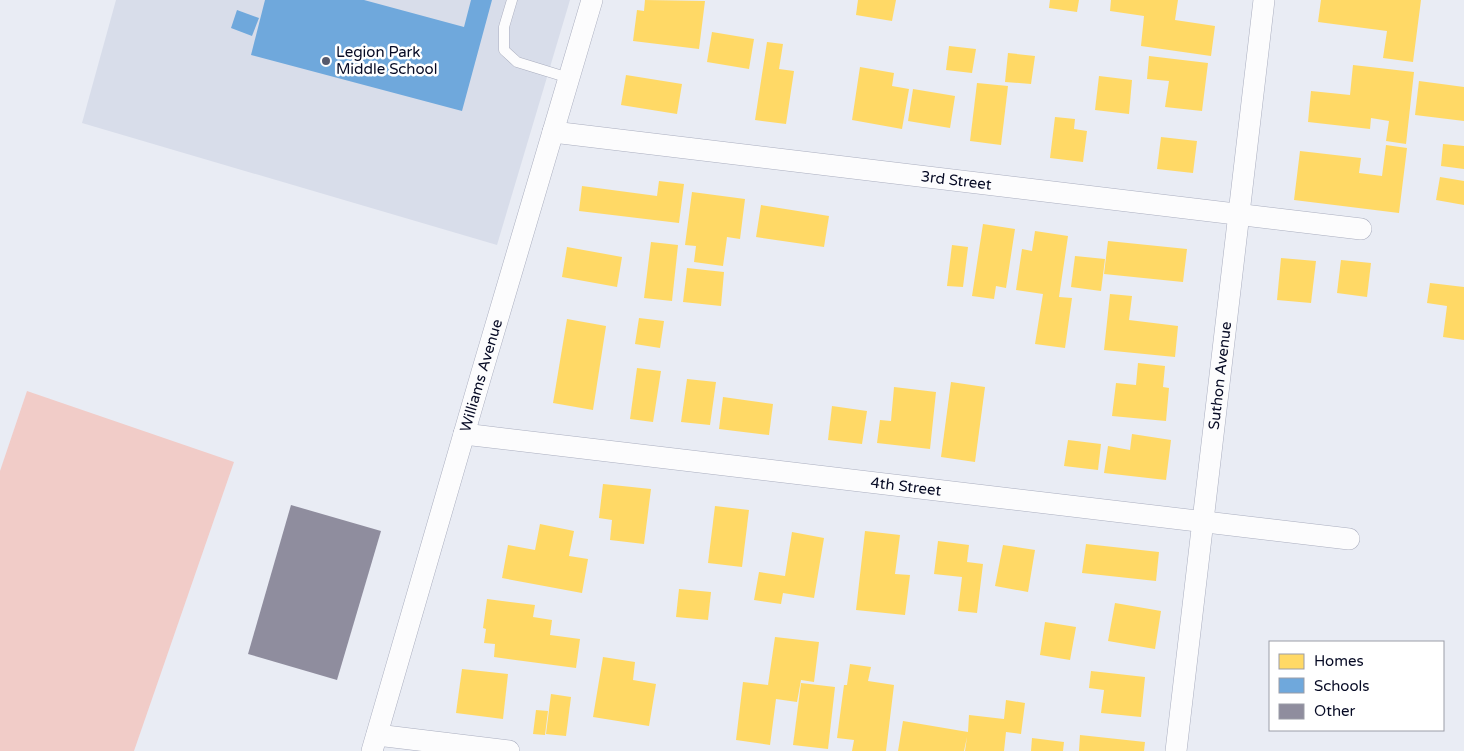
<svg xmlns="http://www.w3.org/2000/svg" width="1464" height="751" font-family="'Varela Round',sans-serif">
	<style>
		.built { fill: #d8ddea }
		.green { fill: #f1ccc8 }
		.homes { fill: #ffd966 }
		.schools { fill: #6fa8dc }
		.building { fill: #8f8d9e }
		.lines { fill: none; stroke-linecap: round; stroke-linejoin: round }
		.lane-casing { stroke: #aaaebf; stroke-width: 11 }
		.street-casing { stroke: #aaaebf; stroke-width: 22 }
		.lane { stroke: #fcfcfd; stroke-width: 10 }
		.street { stroke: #fcfcfd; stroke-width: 21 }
		.poi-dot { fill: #55596d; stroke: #fff; stroke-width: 2 }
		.labels { text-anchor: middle; stroke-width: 5; stroke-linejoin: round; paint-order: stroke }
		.poi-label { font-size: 15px; fill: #060a24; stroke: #fff; text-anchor: start }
		.street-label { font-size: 15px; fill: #060a24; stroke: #fff }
	</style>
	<rect width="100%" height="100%" fill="#e9ecf4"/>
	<path class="built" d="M 116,0 L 570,0 L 497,245 L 82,123 Z"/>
	<path class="green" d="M 27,391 L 234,462 L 134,751 L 0,751 L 0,471 Z"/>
	<g class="homes">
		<path d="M 645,0 L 705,1 L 699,49 L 633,41 L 637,10 L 644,11 Z"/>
		<path d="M 858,0 L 896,0 L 892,21 L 856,15 Z"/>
		<path d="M 1050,0 L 1079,0 L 1077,12 L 1049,8 Z"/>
		<path d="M 1111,0 L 1178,0 L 1175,20 L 1215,26 L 1211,56 L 1141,46 L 1144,16 L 1110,11 Z"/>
		<path d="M 1321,0 L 1421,0 L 1413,62 L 1383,58 L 1387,31 L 1318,22 Z"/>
		<path d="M 712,32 L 754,39 L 749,69 L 707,62 Z"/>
		<path d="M 767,42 L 783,44 L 779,69 L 794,71 L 786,124 L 755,120 Z"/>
		<path d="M 949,46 L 976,49 L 972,73 L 946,70 Z"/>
		<path d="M 1008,53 L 1035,56 L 1031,84 L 1005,82 Z"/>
		<path d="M 1149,56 L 1208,63 L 1202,111 L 1165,107 L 1169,81 L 1147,79 Z"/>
		<path d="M 1353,65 L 1414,72 L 1406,144 L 1386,141 L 1389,121 L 1371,118 L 1370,129 L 1308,122 L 1311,91 L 1350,95 Z"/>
		<path d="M 860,67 L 894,73 L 892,86 L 909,89 L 902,129 L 852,120 Z"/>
		<path d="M 626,75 L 682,84 L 677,114 L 621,105 Z"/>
		<path d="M 1099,76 L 1132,80 L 1129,114 L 1095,110 Z"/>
		<path d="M 1419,81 L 1464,87 L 1464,121 L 1415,115 Z"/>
		<path d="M 977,83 L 1008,86 L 1001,145 L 970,141 Z"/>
		<path d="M 913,89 L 955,96 L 950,128 L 908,121 Z"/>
		<path d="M 1055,117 L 1075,119 L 1074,129 L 1087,131 L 1083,162 L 1050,158 Z"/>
		<path d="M 1161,137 L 1197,141 L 1193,173 L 1157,169 Z"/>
		<path d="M 1443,144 L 1464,146 L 1464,169 L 1441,166 Z"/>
		<path d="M 1386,145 L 1407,148 L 1399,213 L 1294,200 L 1300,151 L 1361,158 L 1359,173 L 1382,176 Z"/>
		<path d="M 1440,177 L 1464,181 L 1464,205 L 1436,200 Z"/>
		<path d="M 659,181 L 684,184 L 679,223 L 579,211 L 582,186 L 657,196 Z"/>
		<path d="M 692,192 L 745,199 L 740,239 L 727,237 L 723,266 L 694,262 L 696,246 L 685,245 Z"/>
		<path d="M 761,205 L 829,216 L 824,247 L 756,237 Z"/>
		<path d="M 983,224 L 1015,229 L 1006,288 L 996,286 L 994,299 L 972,296 Z"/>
		<path d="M 1035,231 L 1068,236 L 1059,297 L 1072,298 L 1065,348 L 1035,344 L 1043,294 L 1016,290 L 1022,249 L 1032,251 Z"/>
		<path d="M 1108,241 L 1187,249 L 1183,282 L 1104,274 Z"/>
		<path d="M 651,242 L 678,245 L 672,301 L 644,298 Z"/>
		<path d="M 952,245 L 968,247 L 963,287 L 947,286 Z"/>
		<path d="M 567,247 L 622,257 L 617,287 L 562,277 Z"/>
		<path d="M 1075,256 L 1105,259 L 1101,291 L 1071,287 Z"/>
		<path d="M 1281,258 L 1316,261 L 1311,303 L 1277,300 Z"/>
		<path d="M 1341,260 L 1371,263 L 1367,297 L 1337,293 Z"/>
		<path d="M 687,268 L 724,272 L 721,306 L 683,302 Z"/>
		<path d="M 1430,283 L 1464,287 L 1464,340 L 1443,337 L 1447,306 L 1427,303 Z"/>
		<path d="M 1110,294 L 1132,296 L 1129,320 L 1178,326 L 1175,357 L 1104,350 Z"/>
		<path d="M 639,318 L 664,321 L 660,348 L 635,344 Z"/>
		<path d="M 567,319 L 606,326 L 593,410 L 553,403 Z"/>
		<path d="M 1138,363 L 1165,366 L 1163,387 L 1169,388 L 1166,421 L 1112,416 L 1116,383 L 1136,385 Z"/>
		<path d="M 637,368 L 661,371 L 653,422 L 630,419 Z"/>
		<path d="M 687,379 L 716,382 L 710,425 L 681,422 Z"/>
		<path d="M 951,382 L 985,387 L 975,462 L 941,457 Z"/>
		<path d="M 894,387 L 936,392 L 930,449 L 877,443 L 880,420 L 891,421 Z"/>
		<path d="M 723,397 L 773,404 L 769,435 L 719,429 Z"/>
		<path d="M 832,406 L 867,411 L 862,444 L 828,440 Z"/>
		<path d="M 1132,434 L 1171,440 L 1166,480 L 1104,473 L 1108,446 L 1130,450 Z"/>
		<path d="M 1068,440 L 1101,444 L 1098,470 L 1064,466 Z"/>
		<path d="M 603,484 L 651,489 L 644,544 L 610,540 L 612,520 L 599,518 Z"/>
		<path d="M 715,506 L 749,510 L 742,567 L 708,563 Z"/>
		<path d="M 540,524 L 574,531 L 569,556 L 588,559 L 582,593 L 502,578 L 508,545 L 535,550 Z"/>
		<path d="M 865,531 L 900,535 L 895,574 L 910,575 L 905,615 L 856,610 Z"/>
		<path d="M 792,532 L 824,538 L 814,598 L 783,593 L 781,604 L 754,600 L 759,572 L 785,576 Z"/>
		<path d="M 938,541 L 969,545 L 967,562 L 983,564 L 977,613 L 958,611 L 962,577 L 934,574 Z"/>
		<path d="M 1086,544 L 1159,552 L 1156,581 L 1082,573 Z"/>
		<path d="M 1003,545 L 1035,550 L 1028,592 L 995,586 Z"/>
		<path d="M 679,589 L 711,592 L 708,620 L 676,617 Z"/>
		<path d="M 487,599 L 535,605 L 533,617 L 552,620 L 550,635 L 580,639 L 576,668 L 494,657 L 495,644 L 484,643 L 486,629 L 483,628 Z"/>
		<path d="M 1115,603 L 1161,611 L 1155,649 L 1108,641 Z"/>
		<path d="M 1045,622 L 1076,627 L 1070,660 L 1040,655 Z"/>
		<path d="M 775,637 L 819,642 L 814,682 L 801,680 L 797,702 L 776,699 L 770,745 L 736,740 L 743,682 L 768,685 Z"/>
		<path d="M 603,657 L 635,662 L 633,680 L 656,684 L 649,726 L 593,717 Z"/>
		<path d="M 850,664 L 871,667 L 868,681 L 894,685 L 886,751 L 852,751 L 854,740 L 837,738 L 844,685 L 847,685 Z"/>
		<path d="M 462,669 L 508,674 L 503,719 L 456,713 Z"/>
		<path d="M 1091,671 L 1145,677 L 1141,717 L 1101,713 L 1104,690 L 1089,688 Z"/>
		<path d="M 801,683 L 835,687 L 828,749 L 793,745 Z"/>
		<path d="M 551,694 L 571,697 L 566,736 L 546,734 Z"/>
		<path d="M 1006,700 L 1025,703 L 1021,734 L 1006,732 L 1004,751 L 965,751 L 967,737 L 964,751 L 898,751 L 903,721 L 968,732 L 969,715 L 1004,719 Z"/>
		<path d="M 536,710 L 548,711 L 545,735 L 533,734 Z"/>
		<path d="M 1080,735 L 1145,742 L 1144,751 L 1079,751 Z"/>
		<path d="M 1032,738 L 1064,742 L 1063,751 L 1031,751 Z"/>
	</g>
	<g class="schools">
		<path d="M 265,0 L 364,0 L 464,27 L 471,0 L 492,0 L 462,111 L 251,55 Z"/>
		<path d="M 237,10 L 259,18 L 252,36 L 231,28 Z"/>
	</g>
	<path class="building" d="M 291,505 L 381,531 L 337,680 L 248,654 Z"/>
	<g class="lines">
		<defs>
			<path id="lane" d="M 512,0 L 504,27 L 504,50 L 517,62 L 569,78"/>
			<g id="street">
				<path id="s1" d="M 553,132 L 1361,229"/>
				<path id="s2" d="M 464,434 L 1349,539"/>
				<path d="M 377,735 L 509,751"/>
				<path id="s3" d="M 372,751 L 482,372 L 592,0"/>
				<path id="s4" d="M 1176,751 L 1264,0"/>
			</g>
		</defs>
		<use href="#lane" class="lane-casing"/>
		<use href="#street" class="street-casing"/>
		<use href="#lane" class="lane"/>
		<use href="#street" class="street"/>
	</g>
	<circle class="poi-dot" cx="326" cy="61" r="5"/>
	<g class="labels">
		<g class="poi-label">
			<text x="336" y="57">Legion Park<tspan x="336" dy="17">Middle School</tspan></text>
		</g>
		<g class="street-label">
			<text dy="5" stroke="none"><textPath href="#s1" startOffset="406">3rd Street</textPath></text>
			<text dy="5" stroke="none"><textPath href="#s3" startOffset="391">Williams Avenue</textPath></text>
			<text dy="5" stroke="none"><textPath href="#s4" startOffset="378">Suthon Avenue</textPath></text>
			<text dy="5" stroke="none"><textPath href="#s2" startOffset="445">4th Street</textPath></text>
		</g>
	</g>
	<rect x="1269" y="641" width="175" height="90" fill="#ffffff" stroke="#9b9da7"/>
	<rect x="1279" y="654" width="25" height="15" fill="#ffd966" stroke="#9b9da7"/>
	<text x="1314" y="666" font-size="15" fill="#060a24">Homes</text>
	<rect x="1279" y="678" width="25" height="15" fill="#6fa8dc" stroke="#9b9da7"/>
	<text x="1314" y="691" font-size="15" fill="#060a24">Schools</text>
	<rect x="1279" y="704" width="25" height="15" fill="#8f8d9e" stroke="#9b9da7"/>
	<text x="1314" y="716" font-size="15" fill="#060a24">Other</text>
</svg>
